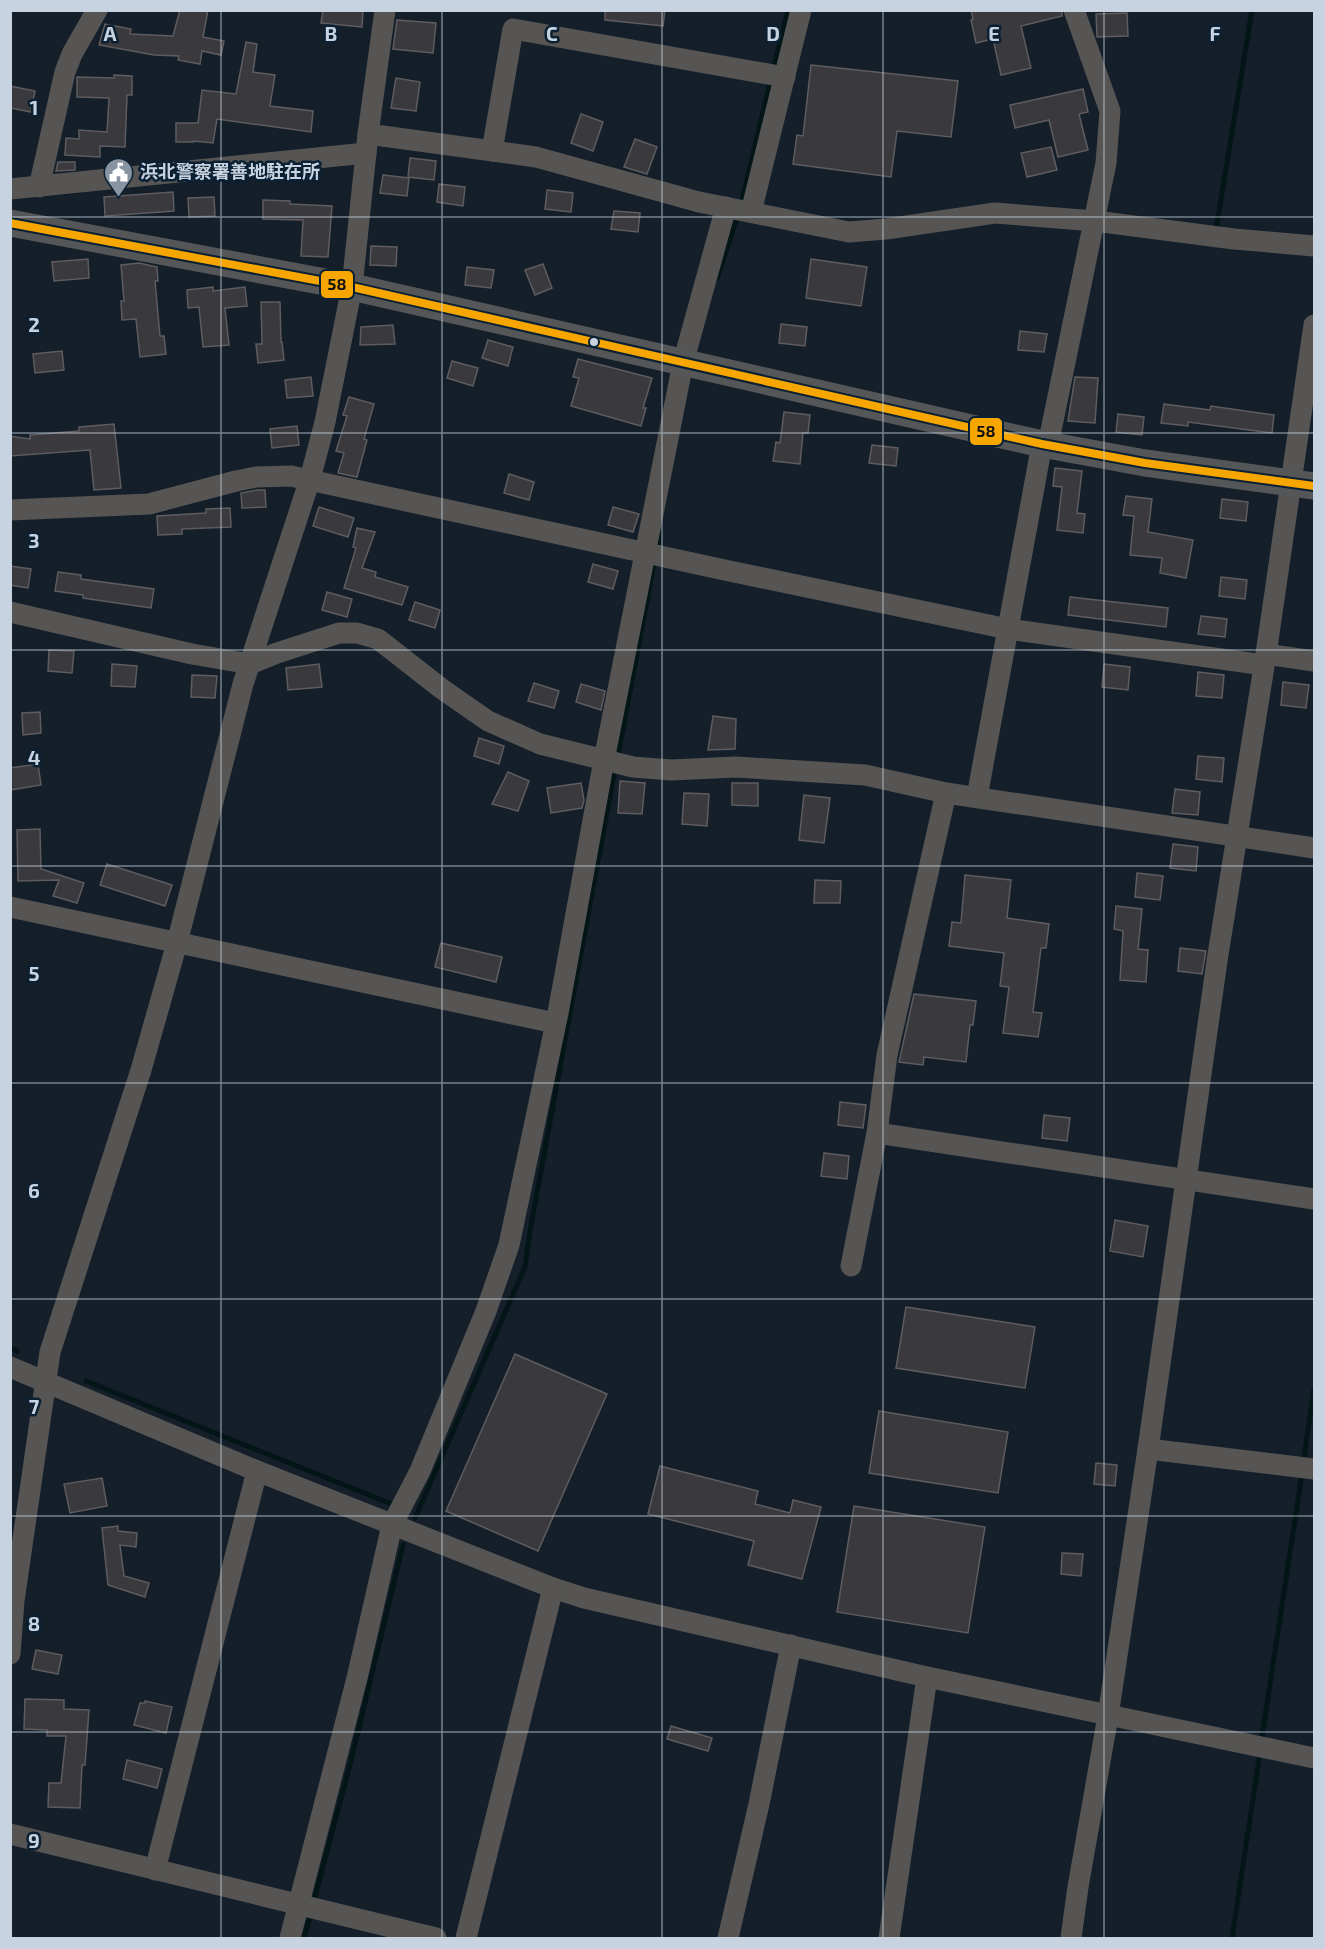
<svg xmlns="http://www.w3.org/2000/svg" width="1325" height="1949" font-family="'Exo 2','Noto Sans JP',sans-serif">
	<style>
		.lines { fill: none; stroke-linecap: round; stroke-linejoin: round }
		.stream { stroke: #031516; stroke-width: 5 }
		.building { fill: #3a393d; stroke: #5e5c5f; stroke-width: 1.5 }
		.minor { stroke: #565554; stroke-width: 21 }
		.major { stroke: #555658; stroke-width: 27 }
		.bus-1-casing { stroke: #0b2033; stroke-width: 12 }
		.bus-1 { stroke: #f7a600; stroke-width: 8 }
		.grid { fill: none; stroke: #c7d3e1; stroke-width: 1.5; stroke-opacity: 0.55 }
		.bus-dot { fill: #c7d3e1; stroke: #0b2033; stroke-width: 2 }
		.labels { text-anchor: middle; stroke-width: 5; stroke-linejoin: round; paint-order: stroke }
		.poi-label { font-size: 18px; font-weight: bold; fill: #c7d3e1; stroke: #0b2033; text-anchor: start }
		.grid-label { font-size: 20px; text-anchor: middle; font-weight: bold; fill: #c7d3e1; stroke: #0b2033; stroke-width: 5; stroke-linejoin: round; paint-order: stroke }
		.line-badge { stroke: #0b2033; stroke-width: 2 }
		.pale-badge-label { font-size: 16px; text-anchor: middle; font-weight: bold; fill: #111 }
	</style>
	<rect width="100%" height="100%" fill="#141f2a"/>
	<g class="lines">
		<g class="stream">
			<path d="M 773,70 L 788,10"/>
			<path d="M 741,204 L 771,79"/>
			<path d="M 1216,230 L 1252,10"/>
			<path d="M 717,279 L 737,218"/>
			<path d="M 658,545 L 660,531"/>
			<path d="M 618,756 L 654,563"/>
			<path d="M 10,1348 L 17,1351"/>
			<path d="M 86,1381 L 389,1503"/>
			<path d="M 1303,1464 L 1314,1389"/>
			<path d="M 415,1518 L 525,1267 L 531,1225 L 614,774"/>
			<path d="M 1261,1743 L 1302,1474"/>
			<path d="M 313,1904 L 350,1765 L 403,1545"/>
			<path d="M 304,1938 L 311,1913"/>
			<path d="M 1232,1938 L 1260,1753"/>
		</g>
	</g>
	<g class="building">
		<path d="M 180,10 L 208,10 L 203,37 L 224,41 L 221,55 L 202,51 L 200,64 L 178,60 L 179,56 L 154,55 L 99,45 L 105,24 L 131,29 L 130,34 L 173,36 Z"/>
		<path d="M 323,10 L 363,10 L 362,27 L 321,23 Z"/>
		<path d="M 605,10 L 665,10 L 663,26 L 605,20 Z"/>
		<path d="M 971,10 L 1062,10 L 1062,16 L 1021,26 L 1031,68 L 1001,75 L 993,39 L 976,43 L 971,20 L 973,19 Z"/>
		<path d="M 1127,13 L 1128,36 L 1097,37 L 1096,14 Z"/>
		<path d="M 397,20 L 436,23 L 433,53 L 393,49 Z"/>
		<path d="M 246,42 L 257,44 L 253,72 L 275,75 L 270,106 L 313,111 L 311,132 L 217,119 L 213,143 L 194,141 L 194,142 L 176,142 L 176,123 L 198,123 L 202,90 L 236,94 Z"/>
		<path d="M 811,65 L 958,81 L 951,137 L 897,131 L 891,177 L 793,164 L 797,135 L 803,136 Z"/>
		<path d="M 114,75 L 132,76 L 132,95 L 127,95 L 125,147 L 100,146 L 100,157 L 65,155 L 66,138 L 79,139 L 79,130 L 107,132 L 109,98 L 77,97 L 77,77 L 114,78 Z"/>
		<path d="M 396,78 L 420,82 L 416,111 L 391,108 Z"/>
		<path d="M 10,86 L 35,91 L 31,112 L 10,108 Z"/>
		<path d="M 1083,89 L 1088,112 L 1079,114 L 1088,150 L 1058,157 L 1049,120 L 1015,128 L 1010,105 Z"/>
		<path d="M 581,114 L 603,122 L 593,151 L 571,143 Z"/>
		<path d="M 635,139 L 657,147 L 647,174 L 624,167 Z"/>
		<path d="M 1051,147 L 1057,170 L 1027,177 L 1021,153 Z"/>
		<path d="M 410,158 L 436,161 L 434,180 L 408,177 Z"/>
		<path d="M 58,162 L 75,162 L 75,170 L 56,171 Z"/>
		<path d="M 383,175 L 409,178 L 407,196 L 380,193 Z"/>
		<path d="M 439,184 L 465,187 L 463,206 L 437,202 Z"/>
		<path d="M 547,190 L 573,193 L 571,212 L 545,209 Z"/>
		<path d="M 173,192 L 174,211 L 105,216 L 104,197 Z"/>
		<path d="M 214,197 L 215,216 L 189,217 L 188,198 Z"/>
		<path d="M 263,200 L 290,201 L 290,204 L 332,206 L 328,257 L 301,256 L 303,220 L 263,219 Z"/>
		<path d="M 614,211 L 640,213 L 638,232 L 611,229 Z"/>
		<path d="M 371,246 L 397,247 L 396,266 L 370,265 Z"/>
		<path d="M 88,259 L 89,278 L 54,281 L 52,262 Z"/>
		<path d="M 811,259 L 867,267 L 861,306 L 806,298 Z"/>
		<path d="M 139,263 L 157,267 L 158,281 L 155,281 L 160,336 L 164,336 L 166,354 L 140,357 L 136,319 L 122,320 L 121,301 L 124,301 L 121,265 Z"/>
		<path d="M 543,264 L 552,288 L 535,295 L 525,270 Z"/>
		<path d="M 467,267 L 494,270 L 491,288 L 465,285 Z"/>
		<path d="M 213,287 L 213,291 L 245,287 L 247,306 L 225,308 L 229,345 L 203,347 L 199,307 L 188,308 L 187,290 Z"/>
		<path d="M 261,302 L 280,302 L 281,342 L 282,342 L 284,360 L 258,363 L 256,344 L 262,344 Z"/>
		<path d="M 781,324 L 807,327 L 805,346 L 779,343 Z"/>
		<path d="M 393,325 L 395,344 L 360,345 L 361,327 Z"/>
		<path d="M 1020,331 L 1047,334 L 1044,352 L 1018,350 Z"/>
		<path d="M 488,340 L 513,347 L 508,366 L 482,358 Z"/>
		<path d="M 62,351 L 64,370 L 35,373 L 33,354 Z"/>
		<path d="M 578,359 L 652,378 L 643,408 L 646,408 L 641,426 L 571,406 L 579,378 L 573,377 Z"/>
		<path d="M 452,361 L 478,368 L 473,386 L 447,378 Z"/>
		<path d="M 311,377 L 313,396 L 287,398 L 285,380 Z"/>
		<path d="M 1075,377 L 1098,378 L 1095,423 L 1068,421 Z"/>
		<path d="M 349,397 L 374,404 L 364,439 L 367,440 L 357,477 L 338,473 L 344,453 L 336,451 L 347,416 L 343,415 Z"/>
		<path d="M 1164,404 L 1210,410 L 1211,406 L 1274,415 L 1272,433 L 1188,422 L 1188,426 L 1161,423 Z"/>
		<path d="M 784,412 L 810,415 L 808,433 L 803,433 L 800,464 L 773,461 L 776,442 L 780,443 Z"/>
		<path d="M 1118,414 L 1144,417 L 1142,435 L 1116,432 Z"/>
		<path d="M 114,424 L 121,488 L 94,490 L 90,450 L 10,456 L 10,436 L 30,439 L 30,435 L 79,431 L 79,427 Z"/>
		<path d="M 297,426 L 299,445 L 272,448 L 270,429 Z"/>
		<path d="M 872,445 L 898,448 L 896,466 L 869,463 Z"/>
		<path d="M 1055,468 L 1082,471 L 1077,513 L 1085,514 L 1083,533 L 1057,530 L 1062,487 L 1053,486 Z"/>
		<path d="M 509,474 L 534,482 L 529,500 L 504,493 Z"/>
		<path d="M 257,490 L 265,490 L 266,507 L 242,508 L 241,493 Z"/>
		<path d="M 1126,496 L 1152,499 L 1148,532 L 1193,540 L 1186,578 L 1160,573 L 1162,558 L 1130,555 L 1134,516 L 1123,515 Z"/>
		<path d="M 1222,499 L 1248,502 L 1246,521 L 1220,518 Z"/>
		<path d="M 319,507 L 354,518 L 348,537 L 313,526 Z"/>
		<path d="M 613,507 L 639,514 L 633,532 L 608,525 Z"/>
		<path d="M 230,508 L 231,527 L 182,529 L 182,534 L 158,535 L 157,516 L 206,513 L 206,509 Z"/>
		<path d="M 357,528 L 375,532 L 362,568 L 376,572 L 375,577 L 408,587 L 402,605 L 344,588 L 356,548 L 353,547 Z"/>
		<path d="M 593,564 L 618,571 L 613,589 L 588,582 Z"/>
		<path d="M 10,566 L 31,569 L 28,588 L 10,585 Z"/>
		<path d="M 58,572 L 81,575 L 81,579 L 154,589 L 151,608 L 83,598 L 83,595 L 55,591 Z"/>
		<path d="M 1221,577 L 1247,580 L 1245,599 L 1219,596 Z"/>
		<path d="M 327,592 L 352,599 L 347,617 L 322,610 Z"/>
		<path d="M 1070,597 L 1168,608 L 1166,627 L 1068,615 Z"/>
		<path d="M 415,602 L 440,610 L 435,628 L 409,620 Z"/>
		<path d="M 1201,616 L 1227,619 L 1225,637 L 1198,634 Z"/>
		<path d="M 49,650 L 74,651 L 72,673 L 48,671 Z"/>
		<path d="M 112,664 L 137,666 L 135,687 L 111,686 Z"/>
		<path d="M 319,664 L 322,687 L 288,690 L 286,668 Z"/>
		<path d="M 1104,664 L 1130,667 L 1128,690 L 1102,687 Z"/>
		<path d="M 1198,672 L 1224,675 L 1222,698 L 1196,696 Z"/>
		<path d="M 192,675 L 217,676 L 215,698 L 191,697 Z"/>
		<path d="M 1283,682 L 1309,685 L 1306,708 L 1281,705 Z"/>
		<path d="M 534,683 L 559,691 L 554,708 L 528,701 Z"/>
		<path d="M 581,684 L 605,691 L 601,710 L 576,702 Z"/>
		<path d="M 40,712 L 41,733 L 23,735 L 22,713 Z"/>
		<path d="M 713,716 L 736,719 L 735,749 L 708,750 Z"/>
		<path d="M 479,738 L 504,746 L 499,764 L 474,756 Z"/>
		<path d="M 1198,756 L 1224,758 L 1222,782 L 1196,779 Z"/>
		<path d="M 38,764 L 41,785 L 10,790 L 10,768 Z"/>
		<path d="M 508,772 L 529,781 L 518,811 L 492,804 Z"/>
		<path d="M 620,781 L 645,783 L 642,814 L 618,813 Z"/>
		<path d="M 581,783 L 584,800 L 582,808 L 551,813 L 547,788 Z"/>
		<path d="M 732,783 L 758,783 L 758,806 L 732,805 Z"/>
		<path d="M 1175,789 L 1200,792 L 1198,815 L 1172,813 Z"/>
		<path d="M 684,793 L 709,794 L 707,826 L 682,824 Z"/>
		<path d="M 804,795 L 830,798 L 824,843 L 799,840 Z"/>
		<path d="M 40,829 L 41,869 L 84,883 L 77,903 L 53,896 L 59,880 L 18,881 L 17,830 Z"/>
		<path d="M 1173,844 L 1198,847 L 1196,871 L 1170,868 Z"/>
		<path d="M 107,864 L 172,885 L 165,906 L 100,885 Z"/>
		<path d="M 1137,873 L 1163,876 L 1160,900 L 1135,897 Z"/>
		<path d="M 965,875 L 1011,880 L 1007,918 L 1049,924 L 1046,948 L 1041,948 L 1033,1012 L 1042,1013 L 1038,1037 L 1003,1033 L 1009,987 L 1000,986 L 1004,953 L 949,946 L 952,922 L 961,923 Z"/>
		<path d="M 815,880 L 841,881 L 840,903 L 814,903 Z"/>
		<path d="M 1116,906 L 1142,909 L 1138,949 L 1148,950 L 1146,982 L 1120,980 L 1123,931 L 1114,929 Z"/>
		<path d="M 441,943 L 502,957 L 496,982 L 435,967 Z"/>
		<path d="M 1180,948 L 1206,951 L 1202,974 L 1178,971 Z"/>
		<path d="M 914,994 L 976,1001 L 973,1025 L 970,1025 L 966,1062 L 924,1057 L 923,1065 L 899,1062 Z"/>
		<path d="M 840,1102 L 866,1105 L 863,1128 L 838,1125 Z"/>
		<path d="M 1044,1115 L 1070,1118 L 1067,1141 L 1042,1138 Z"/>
		<path d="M 824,1153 L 849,1156 L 847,1179 L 821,1176 Z"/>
		<path d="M 1115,1220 L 1148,1226 L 1143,1257 L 1110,1251 Z"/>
		<path d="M 906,1307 L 1035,1327 L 1025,1388 L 896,1368 Z"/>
		<path d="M 515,1354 L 607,1394 L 538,1551 L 446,1511 Z"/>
		<path d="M 879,1411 L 1008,1432 L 998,1493 L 869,1473 Z"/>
		<path d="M 1096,1463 L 1117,1465 L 1115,1486 L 1094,1484 Z"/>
		<path d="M 660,1466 L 758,1491 L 755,1504 L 790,1513 L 793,1500 L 821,1507 L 802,1579 L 748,1565 L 754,1541 L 648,1514 Z"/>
		<path d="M 102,1478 L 107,1506 L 70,1513 L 64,1484 Z"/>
		<path d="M 854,1506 L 985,1527 L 968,1633 L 837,1612 Z"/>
		<path d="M 118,1526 L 118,1531 L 137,1533 L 136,1547 L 120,1545 L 124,1576 L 149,1583 L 145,1597 L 108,1585 L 102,1528 Z"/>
		<path d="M 1062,1553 L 1083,1554 L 1081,1576 L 1061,1574 Z"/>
		<path d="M 36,1650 L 62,1655 L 58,1674 L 32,1669 Z"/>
		<path d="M 25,1699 L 64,1700 L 64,1709 L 89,1710 L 85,1765 L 82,1765 L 80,1808 L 48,1807 L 49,1783 L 61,1783 L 66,1736 L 47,1736 L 47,1730 L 24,1729 Z"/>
		<path d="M 145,1701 L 172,1707 L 166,1733 L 134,1725 L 140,1703 L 145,1703 Z"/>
		<path d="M 671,1726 L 712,1738 L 708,1751 L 667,1739 Z"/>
		<path d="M 127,1760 L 162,1769 L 157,1788 L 123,1779 Z"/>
	</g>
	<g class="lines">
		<g class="minor">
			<path d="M 368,134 L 536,157 L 699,202 L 849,232 L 886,229 L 995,213 L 1095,221 L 1234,239 L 1314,246"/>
			<path d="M 492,151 L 513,29 L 785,77"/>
			<path d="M 39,187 L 65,72 L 72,54 L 97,10"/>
			<path d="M 10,189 L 366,153"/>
			<path d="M 751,212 L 801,10"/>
			<path d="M 1048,445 L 1106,163 L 1110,111 L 1074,10"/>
			<path d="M 10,510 L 149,504 L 236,481 L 256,477 L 291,476 L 720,569 L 1008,629 L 1264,665"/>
			<path d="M 10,612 L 192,654 L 250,664 L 277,653 L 339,633 L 357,633 L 378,639 L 442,689 L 488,721 L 540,744 L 633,767 L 671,770 L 736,767 L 865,775 L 946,793 L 1314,848"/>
			<path d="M 1266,654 L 1314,661"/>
			<path d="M 946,793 L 887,1055 L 877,1133 L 1314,1199"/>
			<path d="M 977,797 L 1042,444"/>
			<path d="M 10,907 L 555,1023"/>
			<path d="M 851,1266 L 877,1133"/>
			<path d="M 10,1367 L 257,1471 L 553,1588 L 584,1598 L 927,1677 L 1314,1758"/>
			<path d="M 1148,1449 L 1314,1469"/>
			<path d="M 10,1654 L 14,1601 L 50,1352 L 141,1070 L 177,943 L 243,684 L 310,479 L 325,422 L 352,287 L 368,134 L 385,10"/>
			<path d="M 10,1834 L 436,1938"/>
			<path d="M 155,1870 L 257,1471"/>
			<path d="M 290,1938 L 357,1678 L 392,1525 L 420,1471 L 486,1311 L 509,1245 L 558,1013 L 604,760 L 683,363 L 726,207"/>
			<path d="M 466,1938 L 553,1588"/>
			<path d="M 728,1938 L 759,1804 L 791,1645"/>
			<path d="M 889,1938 L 927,1677"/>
			<path d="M 1071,1938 L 1078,1887 L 1108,1716 L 1148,1449 L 1217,961 L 1266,654 L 1314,325"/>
		</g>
		<path class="major" d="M 10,223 L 352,287 L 1042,444 L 1145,463 L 1314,486"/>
		<defs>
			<path id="bus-1" d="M 10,223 L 352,287 L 1042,444 L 1145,463 L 1314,486"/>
		</defs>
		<use href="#bus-1" class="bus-1-casing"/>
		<use href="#bus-1" class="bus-1"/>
	</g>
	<path class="grid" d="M 221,10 L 221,1938M 442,10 L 442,1938M 662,10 L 662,1938M 883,10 L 883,1938M 1104,10 L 1104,1938M 10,217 L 1314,217M 10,433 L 1314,433M 10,650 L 1314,650M 10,866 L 1314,866M 10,1083 L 1314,1083M 10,1299 L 1314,1299M 10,1516 L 1314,1516M 10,1732 L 1314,1732"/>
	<defs>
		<symbol id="civic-pin" viewBox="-11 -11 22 30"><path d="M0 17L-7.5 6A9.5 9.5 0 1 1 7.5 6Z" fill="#8894a1" stroke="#0b2033"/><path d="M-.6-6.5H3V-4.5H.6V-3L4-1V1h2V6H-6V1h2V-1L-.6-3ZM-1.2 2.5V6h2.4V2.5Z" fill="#fff"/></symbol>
	</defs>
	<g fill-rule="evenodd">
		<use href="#civic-pin" x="102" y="156" width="33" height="45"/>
	</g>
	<circle class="bus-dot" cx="594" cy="342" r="5"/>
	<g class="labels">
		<g class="poi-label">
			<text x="140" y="178">浜北警察署善地駐在所</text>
		</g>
	</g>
	<g class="grid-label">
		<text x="110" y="41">A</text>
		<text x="331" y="41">B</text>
		<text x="552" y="41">C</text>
		<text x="773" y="41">D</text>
		<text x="994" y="41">E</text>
		<text x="1215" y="41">F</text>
		<text x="34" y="115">1</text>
		<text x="34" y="332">2</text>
		<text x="34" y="548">3</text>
		<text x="34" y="765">4</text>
		<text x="34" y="981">5</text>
		<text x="34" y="1198">6</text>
		<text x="34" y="1414">7</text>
		<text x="34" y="1631">8</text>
		<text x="34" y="1848">9</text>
	</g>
	<g class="line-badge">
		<rect x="320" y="270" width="34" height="29" rx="6" fill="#f7a600"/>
		<rect x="969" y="417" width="34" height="29" rx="6" fill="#f7a600"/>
	</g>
	<g class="pale-badge-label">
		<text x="337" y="290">58</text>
		<text x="986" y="437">58</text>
	</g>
	<rect width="1325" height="1949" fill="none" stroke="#c7d3e1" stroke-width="24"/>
</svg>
